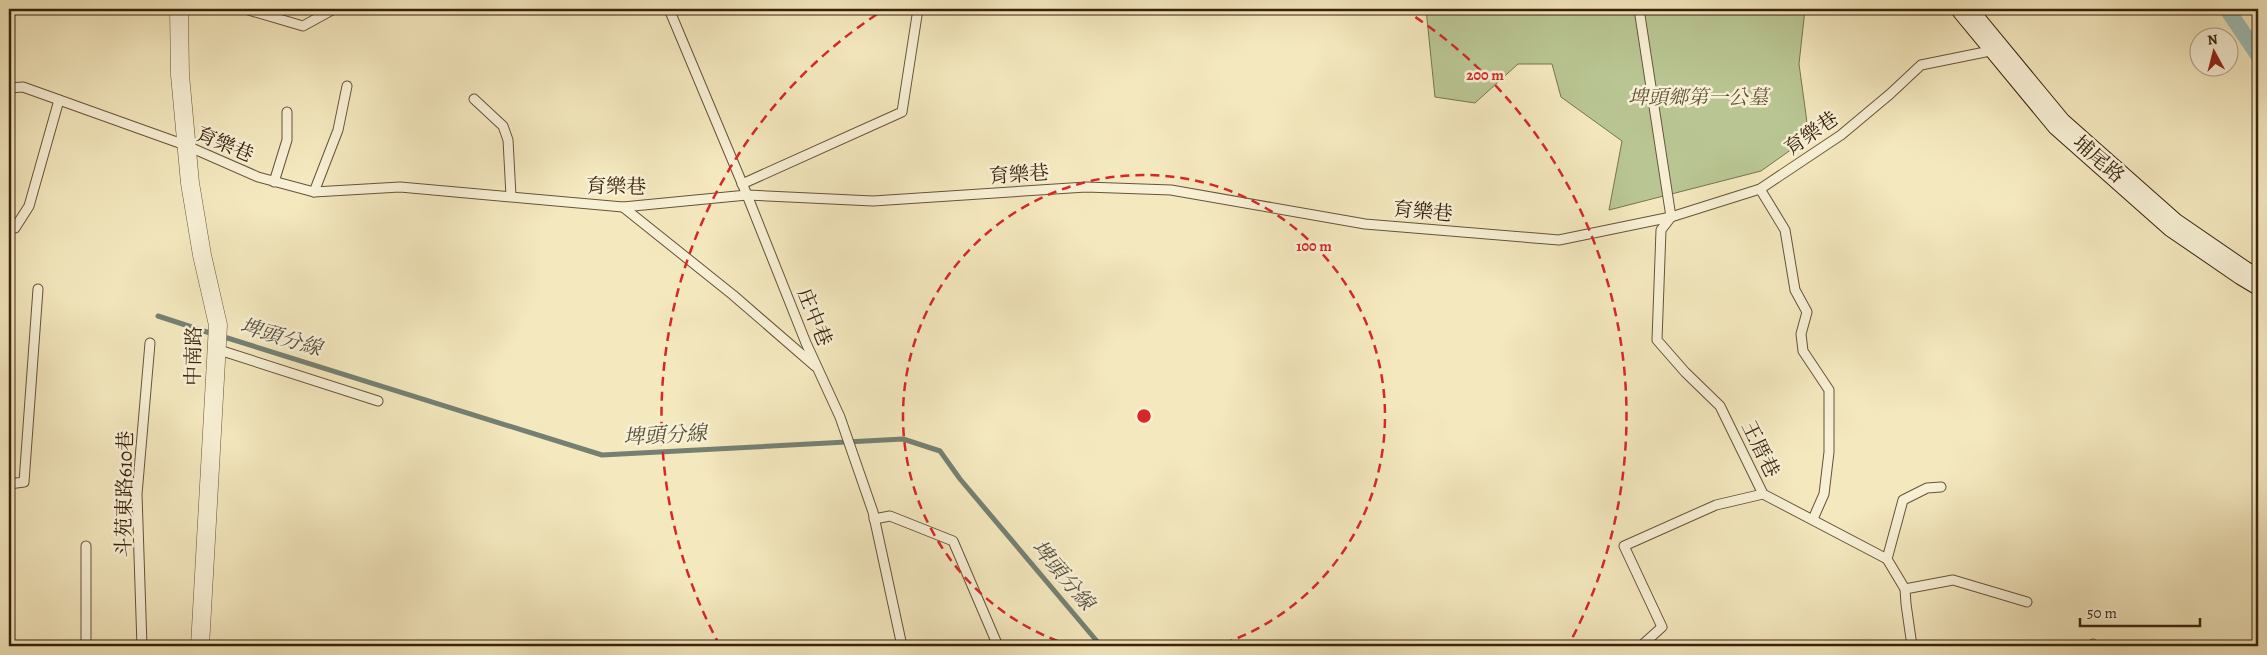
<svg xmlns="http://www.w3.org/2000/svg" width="2267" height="655" font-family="Alegreya,'Noto Serif TC',serif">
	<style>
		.green { fill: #b9c693; stroke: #787450 }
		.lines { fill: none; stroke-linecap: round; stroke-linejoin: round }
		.stream { stroke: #758073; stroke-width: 5 }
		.canal { stroke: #9dbfb7; stroke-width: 16 }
		.lane-casing { stroke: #675338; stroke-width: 11 }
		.street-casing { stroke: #675338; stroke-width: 19 }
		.secondary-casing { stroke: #38210c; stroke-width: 26 }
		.lane { stroke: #f8f0d5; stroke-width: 9 }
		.street { stroke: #f8f0d5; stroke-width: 18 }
		.secondary { stroke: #f8f0d5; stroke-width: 24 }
		.ring { fill: none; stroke: #d62828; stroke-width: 2.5; stroke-dasharray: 9 6 }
		.labels { text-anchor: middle; stroke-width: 5; stroke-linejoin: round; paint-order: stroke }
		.park-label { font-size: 20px; font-style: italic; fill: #5f5334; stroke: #f8f0d5 }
		.street-label { font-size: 20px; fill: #38210c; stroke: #f8f0d5 }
		.water-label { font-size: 21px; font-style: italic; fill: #56503f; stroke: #f8f0d5 }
		.centre { fill: #d62828; stroke: #f8f0d5; stroke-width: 2.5 }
		.ring-label { font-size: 15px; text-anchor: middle; font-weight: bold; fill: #d62828; stroke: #f8f0d5; stroke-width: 5; stroke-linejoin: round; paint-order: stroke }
	</style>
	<rect width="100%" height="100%" fill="#f4e8be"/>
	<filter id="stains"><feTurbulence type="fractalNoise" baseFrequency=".004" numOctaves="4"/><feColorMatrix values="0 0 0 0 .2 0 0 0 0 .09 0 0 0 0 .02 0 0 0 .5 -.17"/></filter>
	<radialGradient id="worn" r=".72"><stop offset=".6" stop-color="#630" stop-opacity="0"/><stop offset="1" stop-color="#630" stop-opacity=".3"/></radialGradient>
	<path class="green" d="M 1426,9 L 1805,9 L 1799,64 L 1809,137 L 1761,171 L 1609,210 L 1622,141 L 1561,97 L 1552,64 L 1518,64 L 1475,103 L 1435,97 Z"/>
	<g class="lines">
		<g class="stream">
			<path d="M 158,316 L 213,334"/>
			<path d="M 221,336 L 602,455 L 903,439 L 940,451 L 960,479 L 1101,646"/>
		</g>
		<path class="canal" d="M 2227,9 L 2258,55"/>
		<defs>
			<g id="lane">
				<path d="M 245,9 L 303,26 L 334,9"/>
				<path d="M 669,9 L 747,195 L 806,343 L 840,417 L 873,512 L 902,646"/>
				<path d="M 1639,9 L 1671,217 L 1661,230 L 1657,340 L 1685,372 L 1720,406 L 1763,494 L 1887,559 L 1905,589 L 1906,604 L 1912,646"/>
				<path d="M 9,88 L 23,87 L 185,145 L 258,177 L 314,192 L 400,187 L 623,207 L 747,195 L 873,201 L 1086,187 L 1171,190 L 1365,224 L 1559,240 L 1671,217 L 1760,189 L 1841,135 L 1890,94 L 1921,65 L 1995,50"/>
				<path d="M 474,99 L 503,126 L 508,140 L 511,196"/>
				<path d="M 274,182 L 287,140 L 287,112"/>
				<path d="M 742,184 L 902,112 L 918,9"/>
				<path d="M 1760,189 L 1785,230 L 1795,290 L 1807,312 L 1801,334 L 1803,351 L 1829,390 L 1829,452 L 1824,494 L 1813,519"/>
				<path d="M 314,192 L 338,130 L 347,86"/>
				<path d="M 623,207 L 733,295 L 815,366"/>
				<path d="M 9,227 L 15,228 L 29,206 L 59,100"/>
				<path d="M 216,349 L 378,401"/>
				<path d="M 9,484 L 24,482 L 38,289"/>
				<path d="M 874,519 L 890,516 L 953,541 L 998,646"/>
				<path d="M 1887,559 L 1903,500 L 1927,488 L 1941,487"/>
				<path d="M 1905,589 L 1953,580 L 2027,602"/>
				<path d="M 2093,644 L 2093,646"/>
				<path d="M 86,646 L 86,546"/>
				<path d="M 142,646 L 137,494 L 150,343"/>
				<path d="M 1641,646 L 1662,627 L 1624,546 L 1716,505 L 1763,494"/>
			</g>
			<path id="street" d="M 179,9 L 180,75 L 190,183 L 202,255 L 218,325 L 200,646"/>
			<path id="secondary" d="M 1964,9 L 2059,124 L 2173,225 L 2243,273 L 2258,282"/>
		</defs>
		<use href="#lane" class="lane-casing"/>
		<use href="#street" class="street-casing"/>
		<use href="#secondary" class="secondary-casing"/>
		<use href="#lane" class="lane"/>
		<use href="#street" class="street"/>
		<use href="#secondary" class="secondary"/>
	</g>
	<g class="ring">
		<path d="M1072 646A241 241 0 1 1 1216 646"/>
		<path d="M720 646A482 482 0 0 1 885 9M1403 9A482 482 0 0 1 1568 646"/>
	</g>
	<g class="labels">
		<g class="park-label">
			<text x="1698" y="104">埤頭鄉第一公墓</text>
		</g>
		<g class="street-label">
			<text transform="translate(1811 133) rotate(-35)" y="7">育樂巷</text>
			<text transform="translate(225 144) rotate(23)" y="7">育樂巷</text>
			<text transform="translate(2099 159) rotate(41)" y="7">埔尾路</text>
			<text transform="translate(1019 174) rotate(-4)" y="7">育樂巷</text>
			<text transform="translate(616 186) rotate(1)" y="7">育樂巷</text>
			<text transform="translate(1423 211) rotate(5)" y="7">育樂巷</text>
			<text transform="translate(815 317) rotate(68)" y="7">庄中巷</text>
			<text transform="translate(193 356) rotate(-89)" y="7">中南路</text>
			<text transform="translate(1761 449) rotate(64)" y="7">王厝巷</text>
			<text transform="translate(124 494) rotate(-89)" y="7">斗苑東路610巷</text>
		</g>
		<g class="water-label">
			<text transform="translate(281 337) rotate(17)" y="7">埤頭分線</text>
			<text transform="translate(665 435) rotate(-3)" y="7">埤頭分線</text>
			<text transform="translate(1063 575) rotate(50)" y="7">埤頭分線</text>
		</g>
	</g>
	<circle cx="1144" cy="416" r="8" class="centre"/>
	<g class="ring-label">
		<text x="1485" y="80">200 m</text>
		<text x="1314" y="251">100 m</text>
	</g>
	<rect width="2267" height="655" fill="none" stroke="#f4e8be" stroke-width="30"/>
	<rect x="10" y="10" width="2247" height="635" fill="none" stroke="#38210c" stroke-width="2.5"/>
	<rect x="15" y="15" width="2237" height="625" fill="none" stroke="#38210c"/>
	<g transform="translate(2214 52) rotate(353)"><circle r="24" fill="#f8f0d5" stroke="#ab9d85"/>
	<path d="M0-4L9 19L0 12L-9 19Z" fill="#8f2418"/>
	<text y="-8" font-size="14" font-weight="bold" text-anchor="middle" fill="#38210c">N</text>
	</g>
	<path d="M2080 618v8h120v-8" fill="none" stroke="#38210c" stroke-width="2.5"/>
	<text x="2087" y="618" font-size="15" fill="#38210c" stroke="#f8f0d5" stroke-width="4" paint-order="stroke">50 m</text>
	<rect width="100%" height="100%" filter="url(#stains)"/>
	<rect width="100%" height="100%" fill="url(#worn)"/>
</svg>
